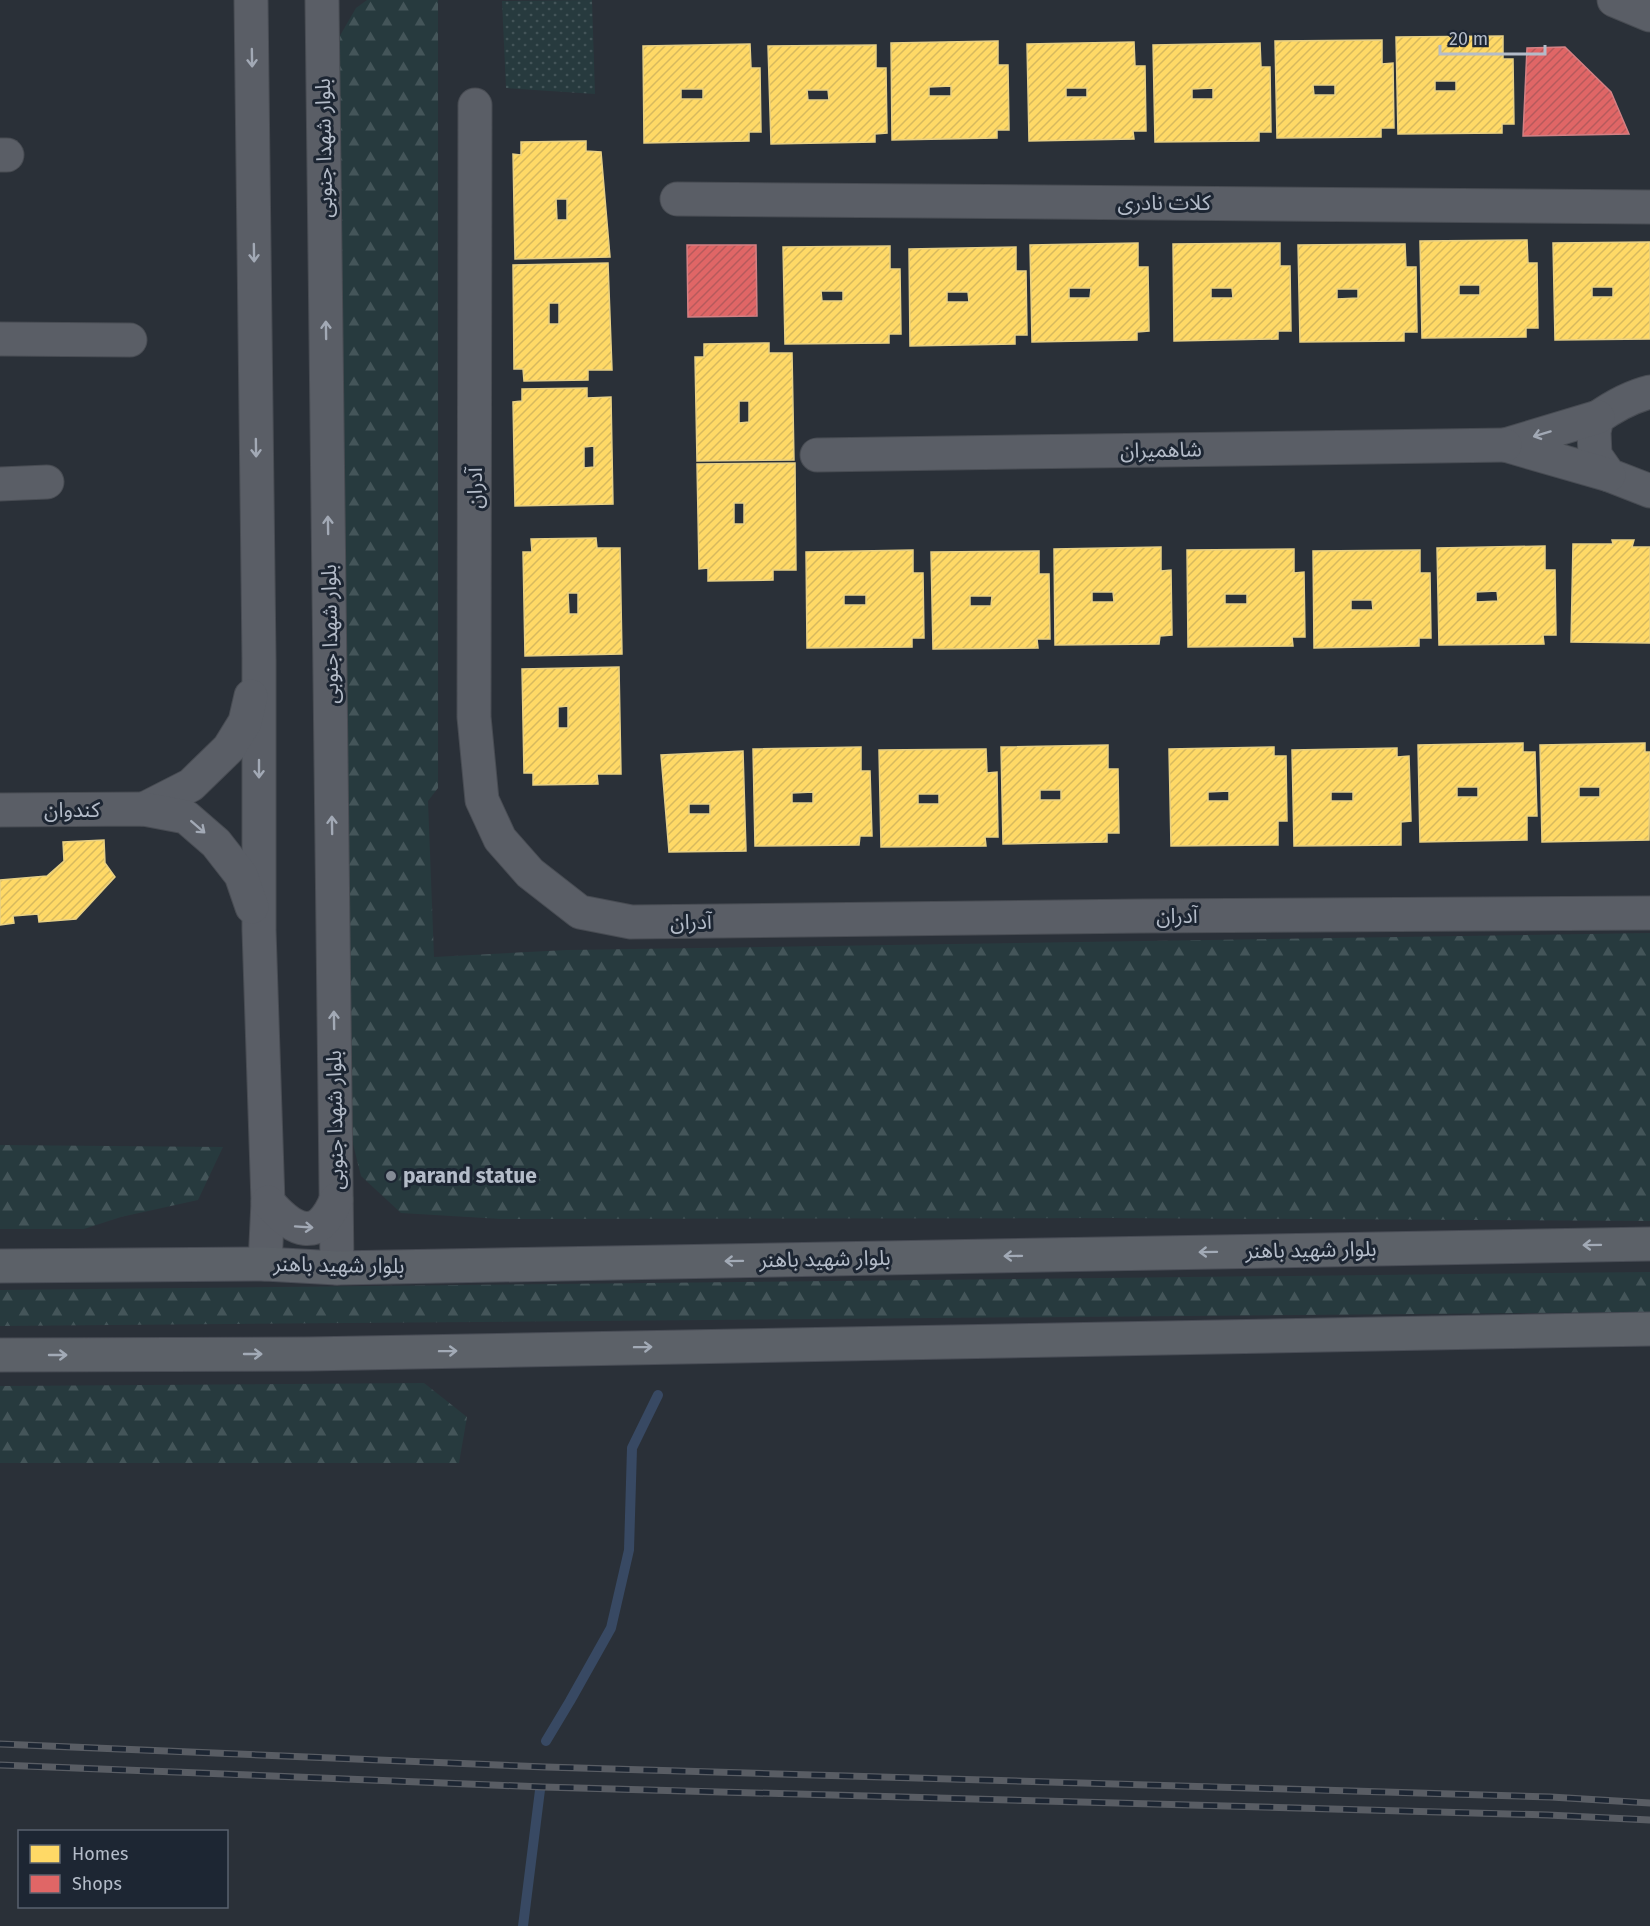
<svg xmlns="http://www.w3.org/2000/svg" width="1650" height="1926" font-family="'Fira Sans','Noto Sans Arabic',sans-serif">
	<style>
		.forest { fill: url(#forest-firs) }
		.park { fill: url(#park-dots) }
		.homes { fill: url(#homes-hatch); stroke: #e8d084; stroke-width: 1.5; fill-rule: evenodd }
		.shops { fill: url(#shops-hatch); stroke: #d38084; stroke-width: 1.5 }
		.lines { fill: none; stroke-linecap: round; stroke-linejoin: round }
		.stream { stroke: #384963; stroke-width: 10 }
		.minor-casing { stroke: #484c53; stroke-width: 35 }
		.major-casing { stroke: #484c55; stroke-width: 35 }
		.minor { stroke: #5a5e66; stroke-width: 33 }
		.major { stroke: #5c6168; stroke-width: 33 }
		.rail-casing { stroke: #595d64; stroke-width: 7 }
		.rail { stroke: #1d2633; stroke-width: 4.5; stroke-dasharray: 14; stroke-linecap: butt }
		.oneway { stroke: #a2a9b5 }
		.oneway2 { stroke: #a2aab6 }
		.poi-dot { fill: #848b96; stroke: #1d2633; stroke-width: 2 }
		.labels { text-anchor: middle; stroke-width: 6; stroke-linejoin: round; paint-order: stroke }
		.street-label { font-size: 21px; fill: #b4bcc9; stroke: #1d2633 }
		.poi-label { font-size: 21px; font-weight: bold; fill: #b4bcc9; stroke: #1d2633; text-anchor: start }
	</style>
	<defs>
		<pattern id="forest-firs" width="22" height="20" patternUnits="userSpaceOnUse" patternTransform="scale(1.5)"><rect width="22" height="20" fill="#273a3e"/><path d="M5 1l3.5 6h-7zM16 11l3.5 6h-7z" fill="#445559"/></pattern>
		<pattern id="park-dots" width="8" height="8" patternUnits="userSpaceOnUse" patternTransform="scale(1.5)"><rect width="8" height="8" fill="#273a3e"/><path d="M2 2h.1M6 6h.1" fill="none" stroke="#445559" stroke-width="1.8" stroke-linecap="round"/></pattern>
		<pattern id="homes-hatch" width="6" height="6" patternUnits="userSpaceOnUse" patternTransform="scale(1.5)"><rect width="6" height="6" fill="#ffd966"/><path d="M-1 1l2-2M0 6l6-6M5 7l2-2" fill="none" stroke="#d7b95e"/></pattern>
		<pattern id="shops-hatch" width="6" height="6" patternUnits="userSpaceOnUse" patternTransform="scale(1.5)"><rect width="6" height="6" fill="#e06666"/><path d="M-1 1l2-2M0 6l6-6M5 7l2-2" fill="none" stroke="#b65a5c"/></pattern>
	</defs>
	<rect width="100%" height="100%" fill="#2a3038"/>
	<g class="forest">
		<path d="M 367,0 L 438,0 L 438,788 L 428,801 L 434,957 L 567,950 L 1650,933 L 1650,1221 L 1115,1218 L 501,1219 L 401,1213 L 361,1176 L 346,1116 L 331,51 L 356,8 Z"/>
		<path d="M 0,1145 L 223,1147 L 198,1200 L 121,1217 L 84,1229 L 0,1229 Z"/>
		<path d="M 1650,1272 L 1650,1312 L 0,1326 L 0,1290 Z"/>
		<path d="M 424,1383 L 467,1417 L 459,1463 L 0,1463 L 0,1386 Z"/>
	</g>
	<path class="park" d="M 592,0 L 595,94 L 506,88 L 502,1 Z"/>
	<g class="homes">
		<path d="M 1503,36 L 1503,59 L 1513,59 L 1514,124 L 1502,124 L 1502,133 L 1398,134 L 1396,37 ZM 1435,81 L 1456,81 L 1456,91 L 1435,91 Z"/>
		<path d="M 1382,40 L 1382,64 L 1393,63 L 1394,128 L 1381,128 L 1381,137 L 1277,138 L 1275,41 ZM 1313,85 L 1335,85 L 1335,95 L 1314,95 Z"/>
		<path d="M 998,41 L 998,65 L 1008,65 L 1009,130 L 997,130 L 997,138 L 892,140 L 891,43 ZM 951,86 L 951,96 L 929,96 L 929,87 Z"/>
		<path d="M 1134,42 L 1135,66 L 1145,66 L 1146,131 L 1133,131 L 1134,139 L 1029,141 L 1027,44 ZM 1066,88 L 1087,88 L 1087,97 L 1066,97 Z"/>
		<path d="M 1260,43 L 1261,67 L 1270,67 L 1271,132 L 1259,132 L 1259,141 L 1155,142 L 1153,45 ZM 1213,88 L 1213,99 L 1192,99 L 1192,89 Z"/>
		<path d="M 750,44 L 751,68 L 760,68 L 761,132 L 749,132 L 749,141 L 644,143 L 643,46 ZM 681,89 L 703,89 L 703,99 L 681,99 Z"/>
		<path d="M 876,45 L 876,68 L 886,68 L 887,133 L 875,134 L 875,142 L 771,144 L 768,46 ZM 807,90 L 828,90 L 829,100 L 808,100 Z"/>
		<path d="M 586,141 L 586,151 L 601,152 L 610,257 L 515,259 L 513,154 L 521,155 L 521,142 ZM 556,199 L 567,199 L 567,220 L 557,220 Z"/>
		<path d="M 1527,240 L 1528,263 L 1537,263 L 1538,328 L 1526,328 L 1526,337 L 1422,338 L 1420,241 ZM 1459,285 L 1480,285 L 1480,295 L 1459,295 Z"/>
		<path d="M 1650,242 L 1650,339 L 1555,340 L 1553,243 ZM 1592,287 L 1613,287 L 1613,297 L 1592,297 Z"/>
		<path d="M 1138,243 L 1138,267 L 1148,267 L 1149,331 L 1137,332 L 1137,340 L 1032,342 L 1030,245 ZM 1069,288 L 1091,288 L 1090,298 L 1069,298 Z"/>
		<path d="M 1280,243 L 1280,266 L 1290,266 L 1291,331 L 1278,331 L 1278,339 L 1174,341 L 1173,244 ZM 1211,288 L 1232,288 L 1233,298 L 1211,298 Z"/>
		<path d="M 1405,244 L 1406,267 L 1416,267 L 1417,332 L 1404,332 L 1404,341 L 1300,342 L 1298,245 ZM 1337,289 L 1358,289 L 1358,298 L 1337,299 Z"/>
		<path d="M 890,246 L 890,269 L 900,269 L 901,334 L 889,334 L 889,343 L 785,344 L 783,247 ZM 821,291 L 843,291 L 843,301 L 822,301 Z"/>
		<path d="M 1016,247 L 1016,271 L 1026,271 L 1027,335 L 1015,335 L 1015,344 L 910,346 L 909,249 ZM 947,292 L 968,292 L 969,302 L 947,302 Z"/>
		<path d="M 608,263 L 612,370 L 588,370 L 588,380 L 524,381 L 523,369 L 514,369 L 513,265 ZM 549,303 L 559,303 L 559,324 L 549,324 Z"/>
		<path d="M 769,343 L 769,353 L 792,353 L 794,460 L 697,461 L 695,357 L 704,357 L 704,344 ZM 739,401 L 749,401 L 749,422 L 739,423 Z"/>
		<path d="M 587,388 L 587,398 L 611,397 L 613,504 L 515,506 L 513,402 L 522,401 L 522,389 ZM 594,446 L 594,467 L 584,468 L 584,447 Z"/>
		<path d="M 795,463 L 796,570 L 773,570 L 773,580 L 708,581 L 708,568 L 699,569 L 697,464 ZM 734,503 L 744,503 L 744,524 L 734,524 Z"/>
		<path d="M 596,538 L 597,548 L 620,548 L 622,654 L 525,656 L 523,552 L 532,552 L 531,539 ZM 568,593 L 578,593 L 578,614 L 569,614 Z"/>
		<path d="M 1612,540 L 1634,540 L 1632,547 L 1650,547 L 1650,643 L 1571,642 L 1573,544 L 1613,544 Z"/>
		<path d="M 1545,546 L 1545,570 L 1555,570 L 1556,635 L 1543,635 L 1544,644 L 1439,645 L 1437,548 ZM 1497,591 L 1498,601 L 1476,602 L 1476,592 Z"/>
		<path d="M 1161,547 L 1161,571 L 1171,570 L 1172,635 L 1160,636 L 1159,644 L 1055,645 L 1054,549 ZM 1092,592 L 1113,592 L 1114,602 L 1092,602 Z"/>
		<path d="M 1294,549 L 1294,573 L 1304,572 L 1305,637 L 1292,637 L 1293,646 L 1188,647 L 1187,550 ZM 1225,594 L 1247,594 L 1247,604 L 1225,604 Z"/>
		<path d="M 913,550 L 913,573 L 923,573 L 924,638 L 912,638 L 912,647 L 807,648 L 806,552 ZM 844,595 L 866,595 L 866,605 L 844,605 Z"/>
		<path d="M 1420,550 L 1420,573 L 1430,573 L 1431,638 L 1419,638 L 1419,646 L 1314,648 L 1313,551 ZM 1351,600 L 1372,600 L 1373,610 L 1351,610 Z"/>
		<path d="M 1039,551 L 1039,574 L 1049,574 L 1050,639 L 1037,639 L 1038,648 L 933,649 L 931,552 ZM 970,596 L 992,596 L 991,606 L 970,606 Z"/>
		<path d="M 619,667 L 621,774 L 597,774 L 598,784 L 533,785 L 533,773 L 524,773 L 522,669 ZM 568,706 L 568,728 L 558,728 L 558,707 Z"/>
		<path d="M 1523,743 L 1523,752 L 1535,752 L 1537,816 L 1527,816 L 1527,840 L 1420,842 L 1418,745 ZM 1457,787 L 1478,787 L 1478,797 L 1457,797 Z"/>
		<path d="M 1645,743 L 1645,752 L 1650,752 L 1649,840 L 1542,842 L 1540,745 ZM 1579,787 L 1600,787 L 1600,797 L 1579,797 Z"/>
		<path d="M 1108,745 L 1108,769 L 1118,769 L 1119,833 L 1107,833 L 1107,842 L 1003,844 L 1001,747 ZM 1040,790 L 1061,790 L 1061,800 L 1040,800 Z"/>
		<path d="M 861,747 L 861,771 L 870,771 L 872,836 L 860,836 L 859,845 L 755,846 L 753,749 ZM 813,792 L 813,803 L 792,803 L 792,793 Z"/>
		<path d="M 1274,747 L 1274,756 L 1286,756 L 1287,821 L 1278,821 L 1278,845 L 1171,846 L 1169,749 ZM 1229,791 L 1229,801 L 1208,801 L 1208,792 Z"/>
		<path d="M 1397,748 L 1397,757 L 1409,756 L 1411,821 L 1401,822 L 1401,845 L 1294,846 L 1292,750 ZM 1331,792 L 1353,792 L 1353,801 L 1331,801 Z"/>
		<path d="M 986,749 L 987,773 L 997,772 L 998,837 L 985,837 L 986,846 L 881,847 L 879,750 ZM 918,794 L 939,794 L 939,804 L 918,804 Z"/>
		<path d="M 743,751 L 746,851 L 669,852 L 661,755 ZM 689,804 L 710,804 L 710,814 L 689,814 Z"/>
		<path d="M 104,840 L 105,863 L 115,877 L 76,919 L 39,922 L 38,914 L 13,916 L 14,923 L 0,925 L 0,880 L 47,876 L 64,861 L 63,842 Z"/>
	</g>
	<g class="shops">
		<path d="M 1565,47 L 1611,92 L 1629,134 L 1523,136 L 1527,48 Z"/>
		<path d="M 687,245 L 756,245 L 757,316 L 688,317 Z"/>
	</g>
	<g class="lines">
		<g class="stream">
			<path d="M 546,1741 L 570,1701 L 611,1628 L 629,1550 L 632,1448 L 658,1395"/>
			<path d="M 523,1926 L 540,1790"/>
		</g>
		<defs>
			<g id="minor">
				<path d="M 251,0 L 259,659 L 259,930 L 268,1202 L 265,1264"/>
				<path d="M 322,0 L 337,1268"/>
				<path d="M 1614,0 L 1650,15"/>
				<path d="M 475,105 L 474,717 L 482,800 L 500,839 L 530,873 L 580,912 L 631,922 L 1143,916 L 1650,913"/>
				<path d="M 0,155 L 7,155"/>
				<path d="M 677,199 L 1650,207"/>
				<path d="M 0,339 L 130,340"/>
				<path d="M 1650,392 C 1630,397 1614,406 1597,418 L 1594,432 L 1595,455 L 1609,475 L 1650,491"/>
				<path d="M 1598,417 L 1505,445 L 1609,475"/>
				<path d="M 817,455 L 1505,445"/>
				<path d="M 0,484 L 47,482"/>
				<path d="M 144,809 L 191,785 L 229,748 L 245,722 L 251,696"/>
				<path d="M 0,810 L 144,809 L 186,817 L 216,843 L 241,875 L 252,907"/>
				<path d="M 268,1202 C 293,1231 318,1244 336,1200"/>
			</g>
			<g id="major">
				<path d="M 0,1266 L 265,1264 L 337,1268 L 1650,1244"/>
				<path d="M 0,1355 L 308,1354 L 1650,1329"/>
			</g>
		</defs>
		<use href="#minor" class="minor-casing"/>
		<use href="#major" class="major-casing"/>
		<use href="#minor" class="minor"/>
		<use href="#major" class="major"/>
		<defs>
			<g id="rail">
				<path d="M 0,1744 L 546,1767 L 1551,1797 L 1650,1803"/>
				<path d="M 0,1765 L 543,1787 L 1548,1815 L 1650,1820"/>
			</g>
		</defs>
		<use href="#rail" class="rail-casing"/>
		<use href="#rail" class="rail"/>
	</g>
	<defs><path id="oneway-shaft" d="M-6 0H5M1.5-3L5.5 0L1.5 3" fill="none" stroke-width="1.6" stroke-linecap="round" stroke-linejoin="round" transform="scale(1.5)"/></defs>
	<g class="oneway">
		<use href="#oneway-shaft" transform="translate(252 58) rotate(89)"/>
		<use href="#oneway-shaft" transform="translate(254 253) rotate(89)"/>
		<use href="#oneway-shaft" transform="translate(326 330) rotate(-91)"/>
		<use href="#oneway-shaft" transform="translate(1542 434) rotate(163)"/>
		<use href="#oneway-shaft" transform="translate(256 448) rotate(89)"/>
		<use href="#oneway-shaft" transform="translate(328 525) rotate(-91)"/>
		<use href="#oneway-shaft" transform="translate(259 769) rotate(90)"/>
		<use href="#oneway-shaft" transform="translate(332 825) rotate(-91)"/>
		<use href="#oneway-shaft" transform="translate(198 827) rotate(41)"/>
		<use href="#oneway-shaft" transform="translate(334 1020) rotate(-91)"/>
		<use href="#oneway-shaft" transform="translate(304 1227) rotate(4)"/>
	</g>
	<g class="oneway2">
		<use href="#oneway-shaft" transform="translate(1592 1245) rotate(179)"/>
		<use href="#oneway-shaft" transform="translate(1208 1252) rotate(179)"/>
		<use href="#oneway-shaft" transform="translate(1013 1256) rotate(179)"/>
		<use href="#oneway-shaft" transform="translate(734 1261) rotate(179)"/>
		<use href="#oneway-shaft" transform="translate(643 1347) rotate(-1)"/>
		<use href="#oneway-shaft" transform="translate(448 1351) rotate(-1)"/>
		<use href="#oneway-shaft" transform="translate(253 1354)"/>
		<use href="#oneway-shaft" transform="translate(58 1355)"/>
	</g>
	<circle class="poi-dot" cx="391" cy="1176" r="6"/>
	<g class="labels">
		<g class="street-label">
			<text transform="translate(324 148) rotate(-91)" y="7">بلوار شهدا جنوبی</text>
			<text x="1164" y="210">کلات نادری</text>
			<text transform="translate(1161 450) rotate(-1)" y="7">شاهمیران</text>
			<text transform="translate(475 488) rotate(-90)" y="7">آدران</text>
			<text transform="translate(330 634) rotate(-91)" y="7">بلوار شهدا جنوبی</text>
			<text x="72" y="817">کندوان</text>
			<text x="1177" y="923">آدران</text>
			<text transform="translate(691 922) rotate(-1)" y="7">آدران</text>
			<text transform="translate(335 1120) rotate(-91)" y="7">بلوار شهدا جنوبی</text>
			<text transform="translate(1311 1250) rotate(-1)" y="7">بلوار شهید باهنر</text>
			<text transform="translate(825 1259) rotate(-1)" y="7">بلوار شهید باهنر</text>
			<text transform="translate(339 1265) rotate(1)" y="7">بلوار شهید باهنر</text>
		</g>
		<g class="poi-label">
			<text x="403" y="1183">parand statue</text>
		</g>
	</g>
	<rect x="18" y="1830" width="210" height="78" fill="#1d2633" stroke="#59626f" stroke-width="1.5"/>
	<rect x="30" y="1845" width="30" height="18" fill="#ffd966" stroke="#59626f" stroke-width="1.5"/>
	<text x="72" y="1860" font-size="18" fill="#b4bcc9">Homes</text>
	<rect x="30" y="1875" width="30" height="18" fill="#e06666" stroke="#59626f" stroke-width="1.5"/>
	<text x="72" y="1890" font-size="18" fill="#b4bcc9">Shops</text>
	<path d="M1440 45v9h105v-9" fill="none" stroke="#b4bcc9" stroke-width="3"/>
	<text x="1449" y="45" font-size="18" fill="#b4bcc9" stroke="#1d2633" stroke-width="4.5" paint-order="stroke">20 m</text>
</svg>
